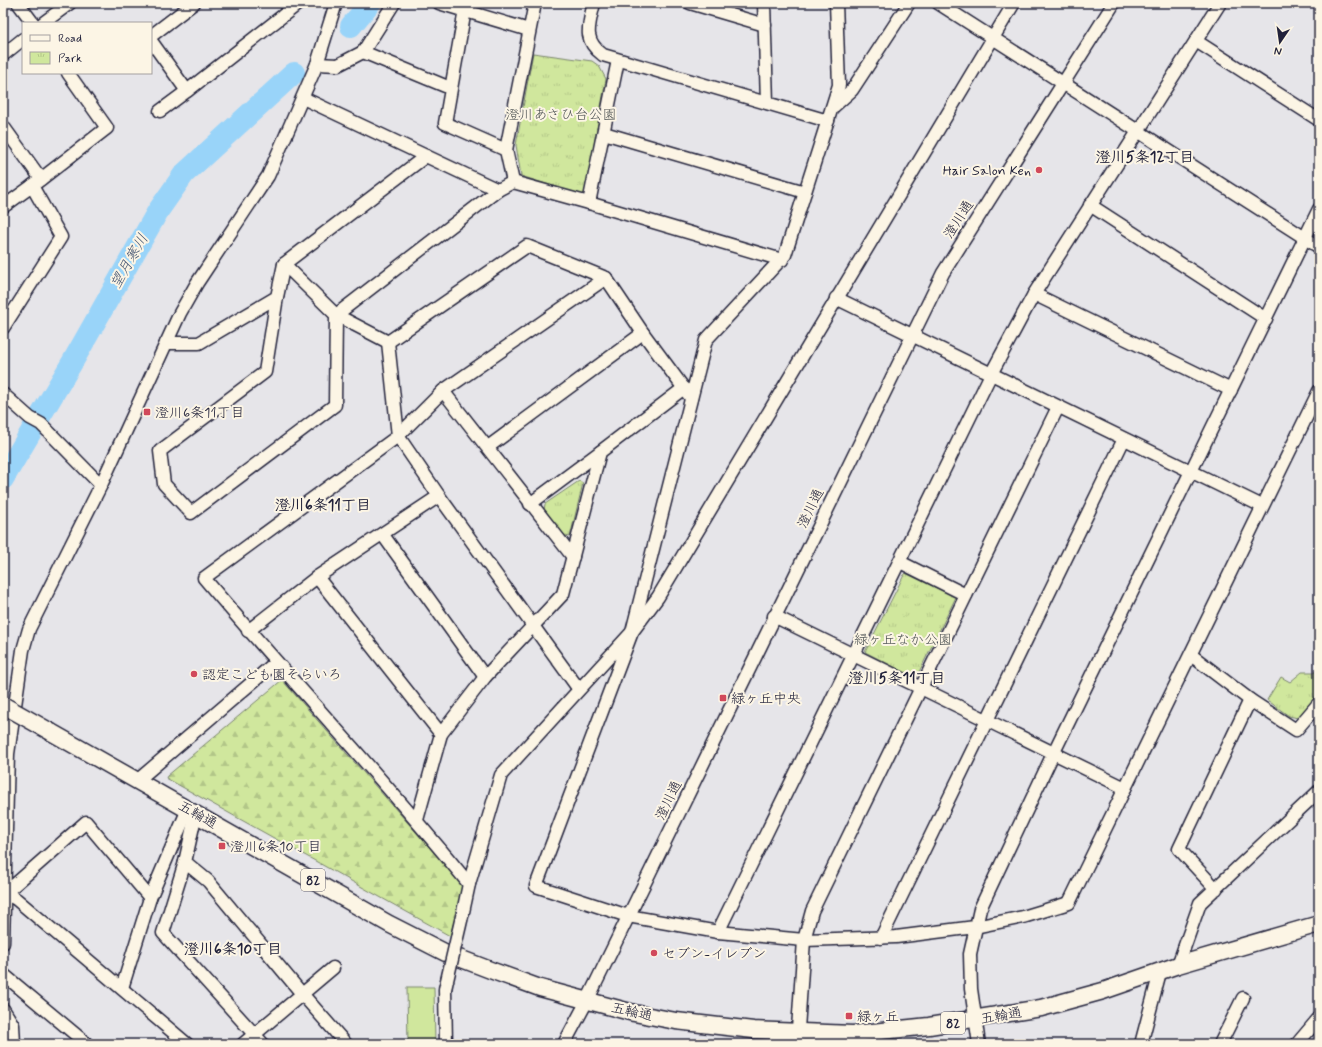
<svg xmlns="http://www.w3.org/2000/svg" width="1322" height="1047" font-family="Mynerve,'Klee One',sans-serif">
	<style>
		.forest { fill: url(#forest-firs); stroke: #79846c }
		.park { fill: url(#park-tufts); stroke: #79846c }
		.pitch { fill: #d0e79d; stroke: #79846c }
		.lines { fill: none; stroke-linecap: round; stroke-linejoin: round }
		.river { stroke: #99d4f9; stroke-width: 22 }
		.minor-casing { stroke: #22223b; stroke-width: 15 }
		.major-casing { stroke: #22223b; stroke-width: 19 }
		.minor { stroke: #fcf5e5; stroke-width: 12 }
		.major { stroke: #fcf5e5; stroke-width: 16 }
		.minor-bridge-casing { stroke: #22223b; stroke-width: 15; stroke-linecap: butt }
		.major-bridge-casing { stroke: #22223b; stroke-width: 19; stroke-linecap: butt }
		.minor-bridge { stroke: #fcf5e5; stroke-width: 12 }
		.major-bridge { stroke: #fcf5e5; stroke-width: 16 }
		.poi-dot { fill: #d1495b; stroke: #fcf5e5; stroke-width: 1.5 }
		.labels { text-anchor: middle; stroke-width: 4; stroke-linejoin: round; paint-order: stroke }
		.shield { fill: #fcf5e5; stroke: #63616e; stroke-width: 1 }
		.shield-label { font-size: 13px; font-weight: bold; fill: #22223b }
		.park-label { font-size: 14px; fill: #4e5354; stroke: #fcf5e5 }
		.poi-label { font-size: 14px; fill: #22223b; stroke: #fcf5e5; text-anchor: start }
		.street-label { font-size: 14px; fill: #22223b; stroke: #fcf5e5 }
		.neighbourhood-label { font-size: 15px; font-weight: bold; fill: #22223b; stroke: #fcf5e5 }
		.water-label { font-size: 15px; font-style: italic; fill: #465774; stroke: #fcf5e5 }
	</style>
	<defs>
		<pattern id="forest-firs" width="22" height="20" patternUnits="userSpaceOnUse"><rect width="22" height="20" fill="#d0e79d"/><path d="M5 1l3.5 6h-7zM16 11l3.5 6h-7z" fill="#b2c688"/></pattern>
		<pattern id="park-tufts" width="24" height="20" patternUnits="userSpaceOnUse"><rect width="24" height="20" fill="#d0e79d"/><path d="M3 7l-1-3M5 7V3M7 7l1-3M15 17l-1-3M17 17v-4M19 17l1-3" fill="none" stroke="#b2c688"/></pattern>
	</defs>
	<rect width="100%" height="100%" fill="#e6e5e9"/>
	<filter id="ink" filterUnits="userSpaceOnUse"><feTurbulence type="fractalNoise" baseFrequency=".025" numOctaves="2"/><feDisplacementMap in="SourceGraphic" scale="8" xChannelSelector="R" yChannelSelector="G"/><feConvolveMatrix kernelMatrix="1 2 1 2 8 2 1 2 1" color-interpolation-filters="sRGB"/></filter>
	<g filter="url(#ink)">
		<path class="forest" d="M 282,680 L 459,881 L 463,889 L 450,936 L 166,778 L 167,776 Z"/>
		<g class="park">
			<path d="M 533,53 L 592,61 L 599,66 L 606,79 L 585,196 L 521,176 L 516,145 Z"/>
			<path d="M 579,481 L 583,483 L 570,537 L 565,536 L 544,510 L 545,504 Z"/>
			<path d="M 905,573 L 956,597 L 916,678 L 865,652 Z"/>
			<path d="M 1302,672 L 1319,672 L 1319,697 L 1302,719 L 1289,716 L 1267,700 L 1281,677 L 1290,682 Z"/>
		</g>
		<path class="pitch" d="M 407,987 L 434,987 L 435,1044 L 408,1044 Z"/>
		<g class="lines">
			<g class="river">
				<path d="M 351,26 L 370,3"/>
				<path d="M 3,479 L 73,361 L 158,211 L 184,174 L 294,73"/>
			</g>
			<defs>
				<g id="minor">
					<path d="M 18,3 L 33,23"/>
					<path d="M 439,3 L 529,30"/>
					<path d="M 594,3 C 589,25 582,40 603,55 L 828,121"/>
					<path d="M 690,3 L 765,25"/>
					<path d="M 764,3 L 767,103"/>
					<path d="M 938,3 L 1319,247"/>
					<path d="M 1014,3 L 658,597 L 632,632 L 536,886 L 628,916 L 718,932 L 804,940 L 896,937 L 975,927 L 1023,917 L 1069,903 L 1319,391"/>
					<path d="M 465,10 L 445,123 L 506,150"/>
					<path d="M 43,23 L 70,3"/>
					<path d="M 151,36 L 194,3"/>
					<path d="M 151,41 L 187,91 L 299,3"/>
					<path d="M 1196,41 L 1319,120"/>
					<path d="M 363,52 L 450,88"/>
					<path d="M 3,55 L 23,39"/>
					<path d="M 317,64 L 338,65 L 363,52 L 394,3"/>
					<path d="M 303,98 L 498,190 L 513,182 L 589,203 L 782,260"/>
					<path d="M 832,108 L 852,90 L 909,3"/>
					<path d="M 160,111 L 187,91"/>
					<path d="M 3,126 L 41,179"/>
					<path d="M 604,133 L 805,192"/>
					<path d="M 513,182 L 506,150 L 535,3"/>
					<path d="M 498,190 L 336,315 L 388,342 L 527,246 L 606,278"/>
					<path d="M 589,203 L 618,60"/>
					<path d="M 1090,205 L 1266,319"/>
					<path d="M 3,207 L 32,186"/>
					<path d="M 1034,294 L 1231,390"/>
					<path d="M 277,297 L 265,372 L 160,451 L 164,484 L 191,513 L 335,405 L 336,315 L 284,264"/>
					<path d="M 836,298 L 1262,506"/>
					<path d="M 3,328 L 61,237 L 32,186 L 107,128 L 68,73"/>
					<path d="M 388,342 L 398,436 L 439,496 L 317,577 L 441,734"/>
					<path d="M 166,343 L 199,343 L 277,297 L 284,264 L 426,156"/>
					<path d="M 443,391 L 573,557"/>
					<path d="M 3,394 L 30,418 L 41,424 L 101,485"/>
					<path d="M 488,447 L 643,333"/>
					<path d="M 439,496 L 578,688"/>
					<path d="M 530,504 L 600,452"/>
					<path d="M 383,535 L 485,677"/>
					<path d="M 900,562 L 966,595"/>
					<path d="M 774,616 L 1125,788"/>
					<path d="M 248,631 L 317,577"/>
					<path d="M 1191,655 L 1250,700 L 1296,730 L 1319,703"/>
					<path d="M 138,780 L 276,662"/>
					<path d="M 196,813 L 185,862 L 208,881 L 303,995 L 346,1044"/>
					<path d="M 417,820 L 441,734 L 485,677 L 563,594 L 600,452 L 684,388"/>
					<path d="M 185,862 L 163,933 L 263,1044"/>
					<path d="M 469,884 C 384,779 291,681 204,578 L 398,436 L 443,391 L 606,278 L 643,333 L 691,398"/>
					<path d="M 1216,889 L 1179,849 L 1250,700"/>
					<path d="M 5,893 L 16,899 L 187,1044"/>
					<path d="M 3,895 L 86,822 L 150,898"/>
					<path d="M 463,912 L 469,884 L 501,775 L 632,632 L 706,340 L 785,255 L 839,85 L 836,3"/>
					<path d="M 718,932 L 991,374 L 1034,294 L 1220,3"/>
					<path d="M 881,938 L 1124,439"/>
					<path d="M 3,943 L 8,754 L 23,650 L 29,629 L 101,485 L 180,313 L 197,283 L 268,176 L 317,64 L 336,3"/>
					<path d="M 1178,965 L 1200,903 L 1319,791"/>
					<path d="M 3,974 L 87,1044"/>
					<path d="M 122,988 L 150,898 L 188,809"/>
					<path d="M 445,989 L 446,1044"/>
					<path d="M 3,1009 L 13,1025 L 14,1044"/>
					<path d="M 243,1044 L 333,968"/>
					<path d="M 564,1044 L 587,1001 L 943,273 L 1114,3"/>
					<path d="M 797,1044 L 804,940 L 812,911 L 1058,407"/>
					<path d="M 979,1044 L 971,989 L 970,954 L 980,909 L 1053,754 L 1319,209"/>
					<path d="M 1141,1044 L 1160,972"/>
					<path d="M 1220,1044 L 1243,998"/>
					<path d="M 1297,1044 L 1319,1018"/>
				</g>
				<path id="major" d="M 51,732 L 389,924 L 446,953 L 493,971 L 540,988 L 634,1013 L 676,1021 L 753,1030 L 853,1034 L 929,1026 L 1041,1008 L 1103,991 L 1178,965 L 1319,924"/>
			</defs>
			<use href="#minor" class="minor-casing"/>
			<use href="#major" class="major-casing"/>
			<use href="#minor" class="minor"/>
			<use href="#major" class="major"/>
			<defs>
				<path id="minor-bridge" d="M 445,989 L 463,912"/>
				<path id="major-bridge" d="M 3,705 L 51,732"/>
			</defs>
			<use href="#minor-bridge" class="minor-bridge-casing"/>
			<use href="#major-bridge" class="major-bridge-casing"/>
			<use href="#minor-bridge" class="minor-bridge"/>
			<use href="#major-bridge" class="major-bridge"/>
		</g>
	</g>
	<g class="poi-dot">
		<circle cx="1039" cy="170" r="4"/>
		<rect x="143" y="408" width="8" height="8" rx="2"/>
		<circle cx="194" cy="674" r="4"/>
		<rect x="719" y="694" width="8" height="8" rx="2"/>
		<rect x="218" y="842" width="8" height="8" rx="2"/>
		<circle cx="654" cy="953" r="4"/>
		<rect x="845" y="1012" width="8" height="8" rx="2"/>
	</g>
	<g class="labels">
		<g class="shield">
			<rect x="301" y="869" width="24" height="22" rx="3"/>
			<rect x="941" y="1012" width="24" height="22" rx="3"/>
		</g>
		<g class="shield-label">
			<text x="313" y="885">82</text>
			<text x="953" y="1028">82</text>
		</g>
		<g class="park-label">
			<text x="561" y="119">澄川あさひ台公園</text>
			<text x="903" y="644">緑ヶ丘なか公園</text>
		</g>
		<g class="poi-label">
			<text x="1031" y="175" text-anchor="end">Hair Salon Ken</text>
			<text x="155" y="417">澄川6条11丁目</text>
			<text x="202" y="679">認定こども園そらいろ</text>
			<text x="731" y="703">緑ヶ丘中央</text>
			<text x="230" y="851">澄川6条10丁目</text>
			<text x="662" y="958">セブン-イレブン</text>
			<text x="857" y="1021">緑ヶ丘</text>
		</g>
		<g class="street-label">
			<text transform="translate(958 219) rotate(-57)" y="5">澄川通</text>
			<text transform="translate(810 508) rotate(-64)" y="5">澄川通</text>
			<text transform="translate(668 800) rotate(-64)" y="5">澄川通</text>
			<text transform="translate(198 814) rotate(29)" y="5">五輪通</text>
			<text transform="translate(632 1011) rotate(12)" y="5">五輪通</text>
			<text transform="translate(1001 1015) rotate(-10)" y="5">五輪通</text>
		</g>
		<g class="neighbourhood-label">
			<text x="1145" y="162">澄川5条12丁目</text>
			<text x="323" y="510">澄川6条11丁目</text>
			<text x="897" y="683">澄川5条11丁目</text>
			<text x="233" y="954">澄川6条10丁目</text>
		</g>
		<g class="water-label">
			<text transform="translate(129 261) rotate(-60)" y="5">望月寒川</text>
		</g>
	</g>
	<rect width="1322" height="1047" fill="none" stroke="#fcf5e5" stroke-width="16"/>
	<rect x="8" y="8" width="1306" height="1031" fill="none" stroke="#22223b" stroke-width="1.5" filter="url(#ink)"/>
	<rect x="22" y="22" width="130" height="52" fill="#fcf5e5" stroke="#a5a1a1"/>
	<rect x="30" y="35" width="20" height="6" fill="#fcf5e5" stroke="#a5a1a1"/>
	<text x="58" y="42" font-size="12" fill="#22223b">Road</text>
	<rect x="30" y="52" width="20" height="12" fill="url(#park-tufts)" stroke="#a5a1a1"/>
	<text x="58" y="62" font-size="12" fill="#22223b">Park</text>
	<g transform="translate(1280 42) rotate(193)" stroke="#fcf5e5" stroke-width="3" paint-order="stroke">
	<path d="M0-3L7 15L0 10L-7 15Z" fill="#22223b"/>
	<text y="-6" font-size="11" font-weight="bold" text-anchor="middle" fill="#22223b">N</text>
	</g>
</svg>
